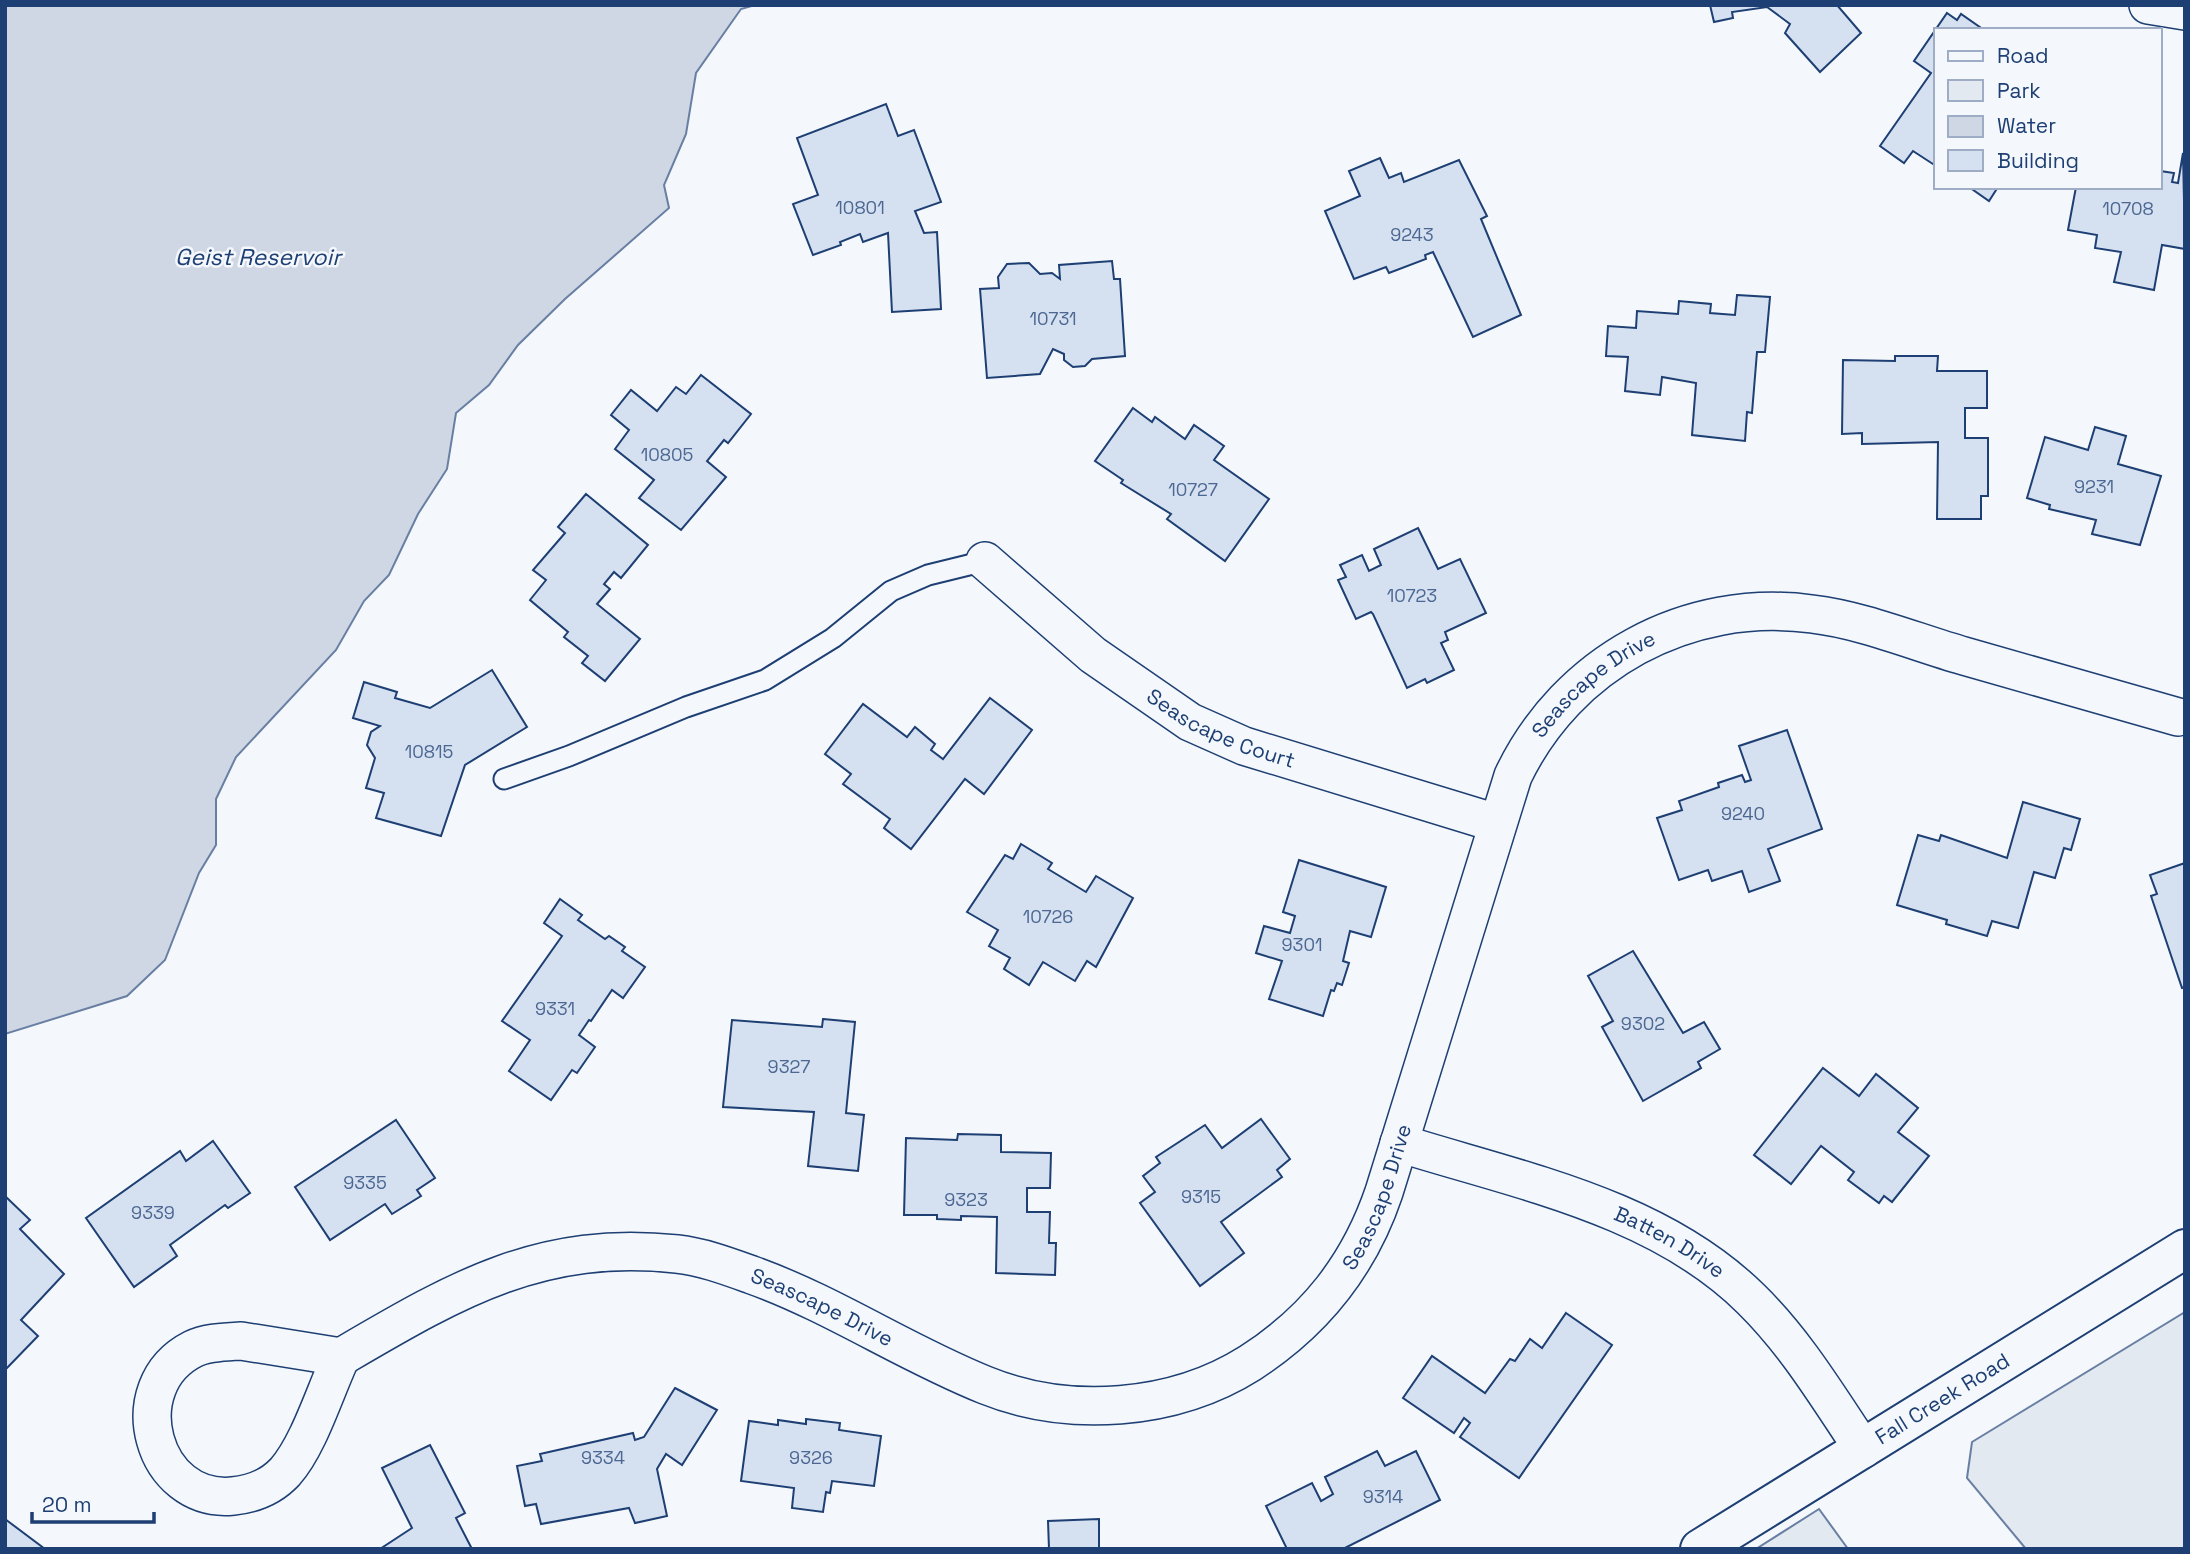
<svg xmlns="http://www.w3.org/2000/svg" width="2190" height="1554" font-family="'Space Grotesk',sans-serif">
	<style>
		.green { fill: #e3e9f0; stroke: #687fa3; stroke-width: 2 }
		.water { fill: #cfd7e4; stroke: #687fa3; stroke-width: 2 }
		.building { fill: #d5e0f0; stroke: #1d3f73; stroke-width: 2 }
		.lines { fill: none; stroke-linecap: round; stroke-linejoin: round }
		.lane-casing { stroke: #1d3f73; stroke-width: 23 }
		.street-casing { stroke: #1d3f73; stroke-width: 40 }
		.secondary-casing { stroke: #1d3f73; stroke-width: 42 }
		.lane { stroke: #f4f7fb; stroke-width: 19 }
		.street { stroke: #f4f7fb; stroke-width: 37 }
		.secondary { stroke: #f4f7fb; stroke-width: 38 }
		.labels { text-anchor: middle; stroke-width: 5; stroke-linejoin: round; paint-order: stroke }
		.number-label { font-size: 18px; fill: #4b6792 }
		.street-label { font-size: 21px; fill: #1d3f73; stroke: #f4f7fb }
		.water-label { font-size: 23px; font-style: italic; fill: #1d3f73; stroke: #f4f7fb }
	</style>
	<rect width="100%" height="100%" fill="#f4f7fb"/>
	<g class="green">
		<path d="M 2185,1312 L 2185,1549 L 2026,1549 L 1967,1478 L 1972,1442 Z"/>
		<path d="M 1819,1509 L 1848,1549 L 1756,1549 Z"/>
	</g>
	<path class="water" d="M 5,5 L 755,5 L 741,9 L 696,73 L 686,134 L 664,185 L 669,208 L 565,299 L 518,345 L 489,385 L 456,413 L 447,469 L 418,514 L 389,575 L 364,601 L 336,650 L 236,757 L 216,799 L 216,845 L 199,873 L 165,960 L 127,996 L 5,1034 Z"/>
	<g class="building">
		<path d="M 1710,5 L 1837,5 L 1861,33 L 1820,72 L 1785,33 L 1790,24 L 1767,7 L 1732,12 L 1733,18 L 1714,22 Z"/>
		<path d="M 1947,13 L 1957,20 L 1961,14 L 1984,30 L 1936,30 L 1936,166 L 1913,151 L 1904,163 L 1880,146 L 1931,73 L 1914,61 Z"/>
		<path d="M 886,104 L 898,136 L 914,130 L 941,202 L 915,211 L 924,233 L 937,232 L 941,309 L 892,312 L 888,233 L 863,242 L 860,234 L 840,242 L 841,245 L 813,255 L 793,204 L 818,195 L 797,138 Z"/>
		<path d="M 2183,153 L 2185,249 L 2162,245 L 2154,290 L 2114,282 L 2121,252 L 2095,248 L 2097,235 L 2068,230 L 2076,187 L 2160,187 L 2160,171 L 2174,173 L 2172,182 L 2178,183 Z"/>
		<path d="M 1380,158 L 1389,178 L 1401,173 L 1404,182 L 1459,160 L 1487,216 L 1481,219 L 1521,315 L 1473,337 L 1433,252 L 1425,255 L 1426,259 L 1389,273 L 1386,267 L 1354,279 L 1325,211 L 1360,196 L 1349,171 Z"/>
		<path d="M 1969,187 L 1998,187 L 1989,201 Z"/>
		<path d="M 1112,261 L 1114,279 L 1120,279 L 1125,356 L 1092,359 L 1085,366 L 1073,367 L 1064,360 L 1064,354 L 1053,349 L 1040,374 L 987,378 L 980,289 L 999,288 L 998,277 L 1007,264 L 1029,263 L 1040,274 L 1052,273 L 1060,279 L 1059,265 Z"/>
		<path d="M 1737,295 L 1770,297 L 1765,352 L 1757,352 L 1752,413 L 1747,412 L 1745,441 L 1692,435 L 1696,383 L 1662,377 L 1660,395 L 1625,391 L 1628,357 L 1606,356 L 1608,326 L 1636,328 L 1637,311 L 1678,314 L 1679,301 L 1711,304 L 1710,313 L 1735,315 Z"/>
		<path d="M 1895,356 L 1938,356 L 1937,371 L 1987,371 L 1987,408 L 1965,408 L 1965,438 L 1988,438 L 1988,496 L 1981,496 L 1981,519 L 1937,519 L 1938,442 L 1862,444 L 1862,433 L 1842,434 L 1843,360 L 1895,361 Z"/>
		<path d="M 701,375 L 751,414 L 728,443 L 724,440 L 707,461 L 726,477 L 681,530 L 639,498 L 654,480 L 615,449 L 629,430 L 611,415 L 631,390 L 657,411 L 676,387 L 686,394 Z"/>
		<path d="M 1133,408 L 1152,422 L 1155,417 L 1185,439 L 1194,425 L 1224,446 L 1214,460 L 1269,499 L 1225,561 L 1167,519 L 1171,514 L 1121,483 L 1123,480 L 1095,461 Z"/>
		<path d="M 2095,427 L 2126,436 L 2118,464 L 2161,476 L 2140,545 L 2092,534 L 2096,520 L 2049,509 L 2050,505 L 2027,498 L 2045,437 L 2088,450 Z"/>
		<path d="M 586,494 L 648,545 L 621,578 L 614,572 L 604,584 L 610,589 L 597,604 L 640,639 L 605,681 L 582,663 L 588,656 L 564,637 L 568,632 L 530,600 L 546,580 L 533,570 L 565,533 L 558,527 Z"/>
		<path d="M 1418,528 L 1438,569 L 1460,559 L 1486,613 L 1445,632 L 1448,640 L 1441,643 L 1454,670 L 1427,683 L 1425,679 L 1407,688 L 1373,614 L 1371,612 L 1356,619 L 1338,580 L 1346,577 L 1340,565 L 1362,555 L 1369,571 L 1381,565 L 1374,549 Z"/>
		<path d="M 492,670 L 527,727 L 465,765 L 441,836 L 376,818 L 384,793 L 366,788 L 375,758 L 367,745 L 371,732 L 380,726 L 353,718 L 364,682 L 397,692 L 395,698 L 430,708 Z"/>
		<path d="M 990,698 L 1032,730 L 984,794 L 965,779 L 911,849 L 884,828 L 890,819 L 843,784 L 851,774 L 825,754 L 863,704 L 907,737 L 915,727 L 935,744 L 931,750 L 943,759 Z"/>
		<path d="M 1787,730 L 1822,829 L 1768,849 L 1780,881 L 1749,892 L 1742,871 L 1712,881 L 1708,870 L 1679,880 L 1657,818 L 1682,810 L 1679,801 L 1719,787 L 1718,783 L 1742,775 L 1745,782 L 1751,780 L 1739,746 Z"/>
		<path d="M 2023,802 L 2080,819 L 2071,850 L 2064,848 L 2055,878 L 2034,872 L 2018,928 L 1992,921 L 1987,936 L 1946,924 L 1947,920 L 1897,905 L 1918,835 L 1939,841 L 1941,835 L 2007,858 Z"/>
		<path d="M 1021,844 L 1052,863 L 1048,869 L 1086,892 L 1096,876 L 1133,898 L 1096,967 L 1087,961 L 1075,981 L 1043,962 L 1029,985 L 1004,969 L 1010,958 L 989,946 L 998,930 L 967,912 L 1005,855 L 1013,859 Z"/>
		<path d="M 1299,860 L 1386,887 L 1371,937 L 1350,931 L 1343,961 L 1349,963 L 1342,985 L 1337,983 L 1334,991 L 1331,990 L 1323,1016 L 1269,999 L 1282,961 L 1256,953 L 1264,926 L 1290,933 L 1295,916 L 1283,912 Z"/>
		<path d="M 2185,863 L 2185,987 L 2182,988 L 2151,896 L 2157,894 L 2150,875 Z"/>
		<path d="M 560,899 L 582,915 L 578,920 L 605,939 L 609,936 L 625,947 L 622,951 L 645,967 L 623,998 L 612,990 L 591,1021 L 589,1020 L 579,1035 L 595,1047 L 577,1073 L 572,1070 L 551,1100 L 509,1071 L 530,1040 L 502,1021 L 562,936 L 544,923 Z"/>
		<path d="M 1633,951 L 1683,1033 L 1704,1022 L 1720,1049 L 1698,1062 L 1701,1068 L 1643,1101 L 1602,1027 L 1613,1021 L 1588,976 Z"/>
		<path d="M 823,1019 L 855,1022 L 846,1113 L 864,1115 L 858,1171 L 808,1166 L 814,1112 L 723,1107 L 732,1020 L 822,1027 Z"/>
		<path d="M 1823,1068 L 1859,1096 L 1876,1074 L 1918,1108 L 1898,1132 L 1929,1156 L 1892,1202 L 1884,1196 L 1879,1203 L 1848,1180 L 1854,1172 L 1821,1146 L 1791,1184 L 1754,1155 Z"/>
		<path d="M 1261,1119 L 1290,1159 L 1277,1170 L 1282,1177 L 1221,1222 L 1244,1253 L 1200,1286 L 1140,1203 L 1155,1192 L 1143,1176 L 1160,1163 L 1156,1157 L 1205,1125 L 1222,1148 Z"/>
		<path d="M 396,1120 L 435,1178 L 417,1190 L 421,1196 L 392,1214 L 385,1204 L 330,1240 L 295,1187 Z"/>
		<path d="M 958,1134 L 1001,1135 L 1001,1152 L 1051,1153 L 1050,1188 L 1027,1188 L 1027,1212 L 1050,1212 L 1049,1243 L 1056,1243 L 1055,1275 L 996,1273 L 997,1217 L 961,1216 L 961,1220 L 937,1219 L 937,1215 L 904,1215 L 906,1138 L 957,1140 Z"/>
		<path d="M 213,1141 L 250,1193 L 228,1208 L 225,1205 L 170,1245 L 177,1256 L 134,1287 L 86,1218 L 180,1151 L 186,1161 Z"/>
		<path d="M 5,1196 L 30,1220 L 20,1229 L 64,1274 L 21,1320 L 38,1336 L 5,1370 Z"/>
		<path d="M 1566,1313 L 1612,1345 L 1519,1478 L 1460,1437 L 1470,1423 L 1464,1418 L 1454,1433 L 1403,1398 L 1432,1356 L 1485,1393 L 1510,1359 L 1515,1361 L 1530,1339 L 1542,1348 Z"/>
		<path d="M 675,1388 L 717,1410 L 682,1465 L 666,1454 L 657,1469 L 667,1516 L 635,1523 L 629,1508 L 541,1524 L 536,1504 L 525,1506 L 517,1466 L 542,1461 L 540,1454 L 633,1433 L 635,1440 L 644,1437 Z"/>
		<path d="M 806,1419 L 840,1423 L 839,1430 L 881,1436 L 874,1486 L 832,1481 L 830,1493 L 826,1492 L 823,1512 L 792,1508 L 794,1488 L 741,1481 L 749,1421 L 778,1425 L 778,1420 L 806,1424 Z"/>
		<path d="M 430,1445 L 465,1513 L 456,1518 L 472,1549 L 380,1549 L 412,1528 L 382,1468 Z"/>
		<path d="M 1377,1451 L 1385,1466 L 1416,1451 L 1440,1500 L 1343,1549 L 1287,1549 L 1266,1506 L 1312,1483 L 1321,1501 L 1333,1494 L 1325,1477 Z"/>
		<path d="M 5,1519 L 45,1549 L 5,1549 Z"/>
		<path d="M 1099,1519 L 1099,1549 L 1049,1549 L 1048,1521 Z"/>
	</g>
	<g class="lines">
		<defs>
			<path id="lane" d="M 504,779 L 569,756 L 686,707 L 765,680 L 833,638 L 891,591 L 928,575 L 985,561"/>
			<g id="street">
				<path d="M 2148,5 L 2185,11"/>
				<path id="s1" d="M 985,561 L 1093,655 L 1190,722 L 1244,746 L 1496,823"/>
				<path id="s2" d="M 1399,1143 C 1520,1181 1658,1207 1751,1299 C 1796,1343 1828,1397 1863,1449"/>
				<path d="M 241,1341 L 341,1357 C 325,1391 309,1445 285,1472 C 271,1487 253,1494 233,1496 C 152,1504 120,1386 193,1349 C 207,1342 225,1342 241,1341 Z"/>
				<path id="s3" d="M 341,1357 C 454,1291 540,1239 677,1254 C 703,1257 727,1266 752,1275 C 833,1304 905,1353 985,1385 C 1069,1419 1174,1411 1250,1363 C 1315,1321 1359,1266 1384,1192 L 1513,776 C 1567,663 1687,597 1812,614 C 1863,620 1915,642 1964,656 C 2035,676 2107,697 2178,717"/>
			</g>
			<g id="secondary">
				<path id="s4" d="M 1700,1549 L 2185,1249"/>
			</g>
		</defs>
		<use href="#lane" class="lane-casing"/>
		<use href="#street" class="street-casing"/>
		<use href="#secondary" class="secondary-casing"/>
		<use href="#lane" class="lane"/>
		<use href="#street" class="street"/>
		<use href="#secondary" class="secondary"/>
	</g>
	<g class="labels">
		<g class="number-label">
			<text x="860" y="214">10801</text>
			<text x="2128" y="215">10708</text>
			<text x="1412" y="241">9243</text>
			<text x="1053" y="325">10731</text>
			<text x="667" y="461">10805</text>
			<text x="2094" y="493">9231</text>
			<text x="1193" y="496">10727</text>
			<text x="1412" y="602">10723</text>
			<text x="429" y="758">10815</text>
			<text x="1743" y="820">9240</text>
			<text x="1048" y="923">10726</text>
			<text x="1302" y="951">9301</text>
			<text x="555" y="1015">9331</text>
			<text x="1643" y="1030">9302</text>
			<text x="789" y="1073">9327</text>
			<text x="365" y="1189">9335</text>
			<text x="1201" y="1203">9315</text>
			<text x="966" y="1206">9323</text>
			<text x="153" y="1219">9339</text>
			<text x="603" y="1464">9334</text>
			<text x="811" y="1464">9326</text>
			<text x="1383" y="1503">9314</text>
		</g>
		<g class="street-label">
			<text dy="7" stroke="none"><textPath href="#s3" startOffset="1752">Seascape Drive</textPath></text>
			<text dy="7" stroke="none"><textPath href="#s1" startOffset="292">Seascape Court</textPath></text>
			<text dy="7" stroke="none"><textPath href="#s3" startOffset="1185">Seascape Drive</textPath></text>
			<text dy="7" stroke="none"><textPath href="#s2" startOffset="289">Batten Drive</textPath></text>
			<text dy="7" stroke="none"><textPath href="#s3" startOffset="514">Seascape Drive</textPath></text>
			<text dy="7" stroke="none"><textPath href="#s4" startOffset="285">Fall Creek Road</textPath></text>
		</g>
		<g class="water-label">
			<text x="258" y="265">Geist Reservoir</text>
		</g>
	</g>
	<rect width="2190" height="1554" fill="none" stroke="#1d3f73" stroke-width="14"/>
	<rect x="1934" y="28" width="228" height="161" fill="#f4f7fb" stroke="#9eadc5" stroke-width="2"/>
	<rect x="1948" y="51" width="35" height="10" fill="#f4f7fb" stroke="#9eadc5" stroke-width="2"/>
	<text x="1997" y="63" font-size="21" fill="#1d3f73">Road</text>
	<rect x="1948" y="80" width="35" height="21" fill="#e3e9f0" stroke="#9eadc5" stroke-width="2"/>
	<text x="1997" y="98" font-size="21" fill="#1d3f73">Park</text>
	<rect x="1948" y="116" width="35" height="21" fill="#cfd7e4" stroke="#9eadc5" stroke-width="2"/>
	<text x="1997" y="133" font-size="21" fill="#1d3f73">Water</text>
	<rect x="1948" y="150" width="35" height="21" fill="#d5e0f0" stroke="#9eadc5" stroke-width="2"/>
	<text x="1997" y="168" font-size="21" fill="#1d3f73">Building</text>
	<path d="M32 1512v10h122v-10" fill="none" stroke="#1d3f73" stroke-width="3.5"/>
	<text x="42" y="1512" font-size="21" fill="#1d3f73" stroke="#f4f7fb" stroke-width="5" paint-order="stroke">20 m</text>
</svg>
